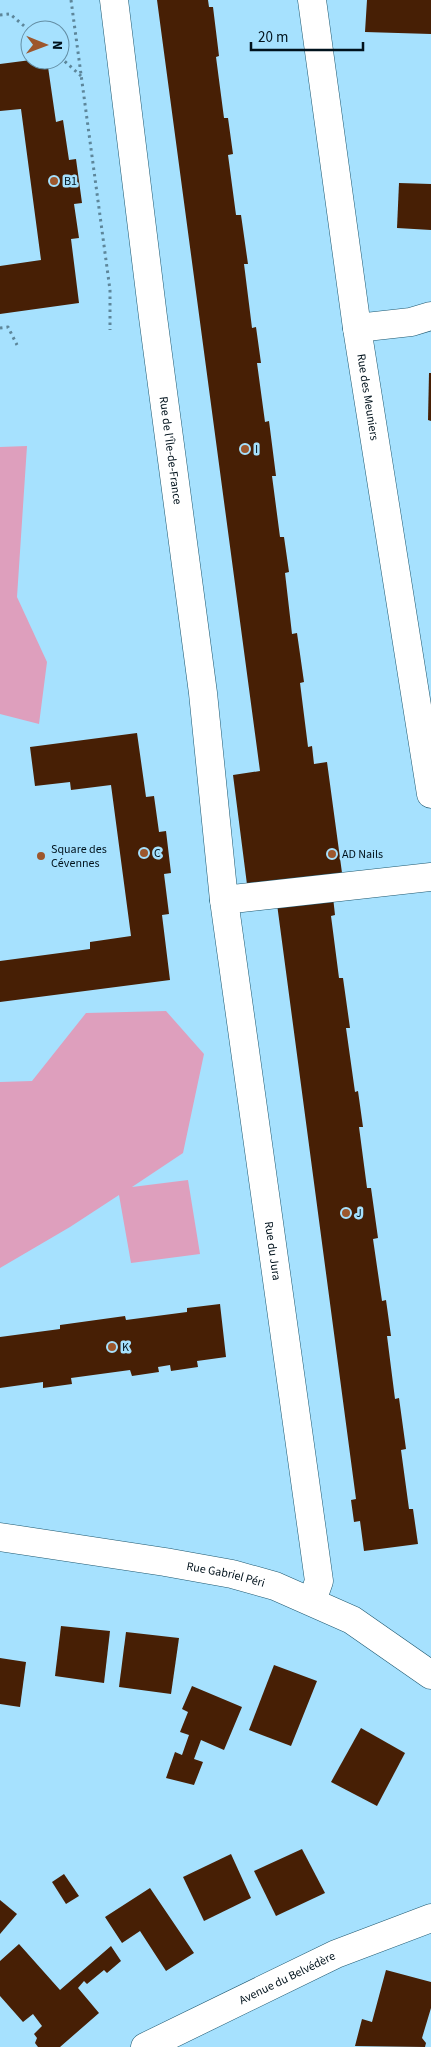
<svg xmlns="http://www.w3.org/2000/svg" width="431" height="2047" font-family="'Source Sans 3',sans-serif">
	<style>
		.green { fill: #de9fbd }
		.building { fill: #471f05 }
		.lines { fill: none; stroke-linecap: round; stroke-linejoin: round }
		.minor-casing { stroke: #1e5870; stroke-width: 29 }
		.path { stroke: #5d869a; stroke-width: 3; stroke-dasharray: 2.5 4; stroke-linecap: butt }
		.minor { stroke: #fff; stroke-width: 28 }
		.poi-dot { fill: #9d572d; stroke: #a6e1fe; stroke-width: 2 }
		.labels { text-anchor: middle; stroke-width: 5; stroke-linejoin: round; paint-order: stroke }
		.poi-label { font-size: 12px; fill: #00121c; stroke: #a6e1fe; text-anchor: start }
		.street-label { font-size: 12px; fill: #00121c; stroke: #a6e1fe }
	</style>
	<rect width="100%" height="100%" fill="#a6e1fe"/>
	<g class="green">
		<path d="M 27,446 L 17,597 L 47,662 L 39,724 L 0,714 L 0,447 Z"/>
		<path d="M 166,1011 L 204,1054 L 183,1153 L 132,1187 L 188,1180 L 200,1254 L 131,1263 L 119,1195 L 70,1227 L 0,1268 L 0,1082 L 32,1081 L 86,1013 Z"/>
	</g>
	<g class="building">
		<path d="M 157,0 L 208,0 L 209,7 L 213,7 L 219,56 L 216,57 L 224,118 L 228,118 L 233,154 L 228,155 L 236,215 L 241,215 L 248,264 L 244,264 L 252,328 L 256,327 L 261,363 L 257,363 L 265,422 L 269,421 L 276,476 L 272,476 L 280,537 L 284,537 L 289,572 L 285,573 L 292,634 L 297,633 L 304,682 L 300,683 L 308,747 L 312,746 L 314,764 L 327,762 L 345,895 L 333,897 L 335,915 L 331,916 L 339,978 L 343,978 L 350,1028 L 346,1028 L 355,1092 L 358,1091 L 363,1127 L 359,1127 L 367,1188 L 371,1188 L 378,1238 L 373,1239 L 382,1301 L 386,1300 L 391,1336 L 387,1336 L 395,1399 L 399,1398 L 406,1449 L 401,1450 L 409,1509 L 413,1509 L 418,1544 L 364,1551 L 360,1521 L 354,1522 L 351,1500 L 356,1499 L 277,904 L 250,908 L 233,775 L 260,771 Z"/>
		<path d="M 367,0 L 431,0 L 431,34 L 365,32 Z"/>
		<path d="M 31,60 L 47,60 L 56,122 L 63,120 L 69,160 L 76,159 L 82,203 L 74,204 L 79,238 L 71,239 L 79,303 L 0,314 L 0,266 L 41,260 L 21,109 L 0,111 L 0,64 Z"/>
		<path d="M 399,183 L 431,184 L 431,230 L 397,228 Z"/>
		<path d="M 429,373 L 431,373 L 431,421 L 428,420 Z"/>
		<path d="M 137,733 L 146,797 L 154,796 L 159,832 L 166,831 L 171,873 L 164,874 L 169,914 L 162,915 L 170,980 L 0,1002 L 0,961 L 90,949 L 90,942 L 131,936 L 111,785 L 71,790 L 70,782 L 35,786 L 30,747 Z"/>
		<path d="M 220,1304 L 226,1357 L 197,1361 L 198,1367 L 171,1371 L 170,1365 L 158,1367 L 159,1372 L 132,1376 L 130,1370 L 71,1378 L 72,1384 L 43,1388 L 43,1382 L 0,1388 L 0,1337 L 60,1329 L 60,1325 L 125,1316 L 126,1320 L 187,1312 L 187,1308 Z"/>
		<path d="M 61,1626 L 110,1631 L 104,1683 L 55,1676 Z"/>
		<path d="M 126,1632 L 179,1638 L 171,1694 L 119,1687 Z"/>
		<path d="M 0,1658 L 26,1662 L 20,1707 L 0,1704 Z"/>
		<path d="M 274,1665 L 317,1681 L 291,1746 L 249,1730 Z"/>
		<path d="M 192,1686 L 242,1707 L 224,1750 L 201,1740 L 194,1759 L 203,1762 L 194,1785 L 166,1778 L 175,1752 L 182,1755 L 189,1735 L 180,1732 L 188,1712 L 182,1709 Z"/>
		<path d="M 361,1728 L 405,1753 L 377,1806 L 331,1782 Z"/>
		<path d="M 302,1849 L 325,1893 L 276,1916 L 254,1871 Z"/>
		<path d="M 231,1854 L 251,1898 L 204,1921 L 183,1877 Z"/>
		<path d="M 64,1874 L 79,1896 L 66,1904 L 52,1882 Z"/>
		<path d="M 150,1888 L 194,1953 L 166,1971 L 140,1931 L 122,1943 L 105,1917 Z"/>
		<path d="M 0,1900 L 17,1914 L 0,1934 Z"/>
		<path d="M 19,1944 L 60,1990 L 111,1946 L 121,1961 L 107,1973 L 104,1970 L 87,1984 L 84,1981 L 78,1988 L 99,2013 L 60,2047 L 38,2047 L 35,2043 L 37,2038 L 34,2034 L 42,2026 L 33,2014 L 23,2022 L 0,1996 L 0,1961 Z"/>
		<path d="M 386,1970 L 431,1982 L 431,2008 L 422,2038 L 426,2043 L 425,2047 L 355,2046 L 362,2019 L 372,2022 Z"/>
	</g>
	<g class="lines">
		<defs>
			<g id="minor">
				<path id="s1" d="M 114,0 L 153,317 L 203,693 L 224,900 L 319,1581 L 312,1601"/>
				<path id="s2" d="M 312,0 L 357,328 L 431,794"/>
				<path d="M 357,328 L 411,322 L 431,316"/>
				<path d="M 224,900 L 431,877"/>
				<path id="s3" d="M 0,1537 L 165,1562 L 232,1574 L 275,1586 L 352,1620 L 431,1675"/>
				<path id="s4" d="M 145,2047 L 336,1954 L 431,1918"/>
			</g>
		</defs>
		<use href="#minor" class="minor-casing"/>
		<g class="path">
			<path d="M 71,0 L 110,290 L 110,330"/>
			<path d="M 0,15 L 10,14 L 30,31"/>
			<path d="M 60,57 L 81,76"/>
			<path d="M 0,328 L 8,327 L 17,345"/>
		</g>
		<use href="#minor" class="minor"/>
	</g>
	<g class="poi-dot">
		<circle cx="54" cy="181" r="5"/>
		<circle cx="245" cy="449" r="5"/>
		<circle cx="144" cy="853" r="5"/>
		<circle cx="332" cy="854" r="5"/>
		<circle cx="41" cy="856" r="5"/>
		<circle cx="346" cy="1213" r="5"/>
		<circle cx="112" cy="1347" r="5"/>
	</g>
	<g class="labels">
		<g class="poi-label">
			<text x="64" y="185">B1</text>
			<text x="255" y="453">I</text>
			<text x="51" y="853">Square des<tspan x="51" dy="14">Cévennes</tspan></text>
			<text x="154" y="857">C</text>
			<text x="342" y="858">AD Nails</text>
			<text x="356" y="1217">J</text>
			<text x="122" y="1351">K</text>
		</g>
		<g class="street-label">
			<text dy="4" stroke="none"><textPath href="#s2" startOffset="401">Rue des Meuniers</textPath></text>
			<text dy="4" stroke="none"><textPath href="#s1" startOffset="454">Rue de l'Île-de-France</textPath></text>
			<text dy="4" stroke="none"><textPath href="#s1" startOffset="1261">Rue du Jura</textPath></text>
			<text dy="4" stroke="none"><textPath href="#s3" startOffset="229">Rue Gabriel Péri</textPath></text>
			<text dy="4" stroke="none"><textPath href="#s4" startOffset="158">Avenue du Belvédère</textPath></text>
		</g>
	</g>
	<g transform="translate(45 45) rotate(91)"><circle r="24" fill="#a6e1fe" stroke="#648ea4"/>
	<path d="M0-4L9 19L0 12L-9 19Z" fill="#9d572d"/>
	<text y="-8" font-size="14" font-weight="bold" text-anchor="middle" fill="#00121c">N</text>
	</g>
	<path d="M251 42v8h112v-8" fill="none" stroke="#00121c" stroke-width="2.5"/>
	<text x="258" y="42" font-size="15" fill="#00121c" stroke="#a6e1fe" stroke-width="4" paint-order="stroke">20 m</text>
</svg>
